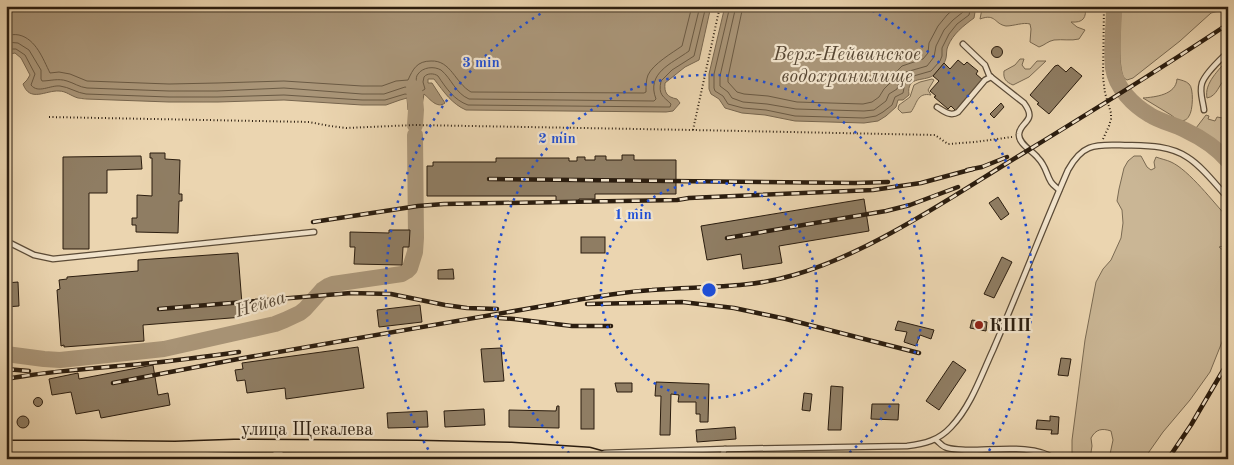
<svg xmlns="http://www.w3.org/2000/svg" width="1234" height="465" font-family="'Old Standard TT',serif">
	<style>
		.green { fill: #cab695; stroke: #7a6a52 }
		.water { fill: #aa9679; stroke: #77664f }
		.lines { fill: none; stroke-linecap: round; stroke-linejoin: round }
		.shore { stroke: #6a5a44; stroke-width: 1 }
		.river { stroke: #aa9679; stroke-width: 16 }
		.building { fill: #8f7d63; stroke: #2b1d0f }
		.service-casing { stroke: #5b4b37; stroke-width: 7 }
		.minor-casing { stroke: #5b4b37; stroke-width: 11 }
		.primary-casing { stroke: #2b1d0f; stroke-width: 15 }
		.path { stroke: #2b1d0f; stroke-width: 2; stroke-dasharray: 1 2.5; stroke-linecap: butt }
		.service { stroke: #f2e4cc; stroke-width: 4.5 }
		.minor { stroke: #f2e4cc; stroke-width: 9 }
		.primary { stroke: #ebd5b0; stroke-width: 12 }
		.rail-casing { stroke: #2b1d0f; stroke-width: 4.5 }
		.rail { stroke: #f2e4cc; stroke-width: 2.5; stroke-dasharray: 8; stroke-linecap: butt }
		.ring { fill: none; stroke: #1d4ed8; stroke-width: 2.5; stroke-dasharray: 2.5 5 }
		.poi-dot { fill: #8f2418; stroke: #f2e4cc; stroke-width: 2 }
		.labels { text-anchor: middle; stroke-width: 4.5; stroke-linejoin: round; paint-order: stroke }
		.poi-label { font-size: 18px; font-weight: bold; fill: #2b1d0f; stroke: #f2e4cc; text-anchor: start }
		.street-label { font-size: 18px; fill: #2b1d0f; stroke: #f2e4cc }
		.water-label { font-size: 19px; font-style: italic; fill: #574734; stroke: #f2e4cc }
		.centre { fill: #1d4ed8; stroke: #f2e4cc; stroke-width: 2.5 }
		.ring-label { font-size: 15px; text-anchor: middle; font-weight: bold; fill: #1d4ed8; stroke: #f2e4cc; stroke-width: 4.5; stroke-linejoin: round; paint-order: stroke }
	</style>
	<rect width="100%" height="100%" fill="#ebd5b0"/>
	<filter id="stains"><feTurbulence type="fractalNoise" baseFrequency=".004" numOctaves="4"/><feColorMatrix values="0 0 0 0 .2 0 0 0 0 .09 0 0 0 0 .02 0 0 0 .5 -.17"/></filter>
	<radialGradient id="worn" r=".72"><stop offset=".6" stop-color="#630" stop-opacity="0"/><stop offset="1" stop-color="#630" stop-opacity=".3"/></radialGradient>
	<g class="green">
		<path d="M 984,6 L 1085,6 C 1087,18 1083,23 1071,22 L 1077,27 L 1085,30 L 1079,39 C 1071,41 1063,39 1054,40 C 1048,41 1045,45 1039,47 L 1030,42 L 1031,29 L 1030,24 C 1023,22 1014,26 1006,26 C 994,24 996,13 980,19 L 982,9 Z"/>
		<path d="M 1121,6 L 1225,6 L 1223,10 L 1211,13 L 1180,41 L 1133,78 L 1127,80 L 1124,78 C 1117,66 1121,22 1121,6 Z"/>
		<path d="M 1020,59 L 1024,59 L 1022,65 L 1025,69 L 1030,69 L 1037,61 L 1046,61 L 1029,77 L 1013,85 C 1006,82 1003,79 1004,71 L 1015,65 Z"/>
		<path d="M 1228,59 L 1228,76 C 1218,84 1218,96 1207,98 C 1204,83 1219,70 1228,59 Z"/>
		<path d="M 932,79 L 934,80 L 928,90 L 931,95 C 917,92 917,104 911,112 L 902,113 L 898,109 L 899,105 L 910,97 L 914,85 L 920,82 Z"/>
		<path d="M 1177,79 C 1181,80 1186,81 1189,84 C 1194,88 1193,111 1189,116 C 1187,120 1184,121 1179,121 L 1171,115 L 1143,98 C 1155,97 1176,95 1177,79 Z"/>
		<path d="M 1206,115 L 1209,116 L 1208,119 L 1215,121 L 1217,117 L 1228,119 L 1228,154 L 1222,147 L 1209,137 L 1197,130 L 1196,128 Z"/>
		<path d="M 1134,156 L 1141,156 L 1147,167 L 1151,170 L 1155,168 L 1154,162 L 1156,157 C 1161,159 1167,160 1171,162 C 1189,170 1214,203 1228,218 L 1228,245 L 1219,247 L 1228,254 L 1228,327 L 1210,372 L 1190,400 L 1163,432 L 1144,459 L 1109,459 L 1113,440 L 1111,431 C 1102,428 1096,429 1091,438 L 1092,446 L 1090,459 L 1075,459 L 1072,455 L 1072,440 L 1085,340 L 1096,282 L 1103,269 L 1111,260 L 1121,238 L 1123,223 L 1122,210 L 1117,201 L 1119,189 L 1124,168 L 1128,161 Z"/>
	</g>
	<g class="water">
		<path d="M 6,6 L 711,6 L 699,60 L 685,67 L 665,83 C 664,93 667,97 677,99 L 680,103 L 673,111 L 666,112 L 466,110 C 452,104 444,92 434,79 L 428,79 L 428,83 L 432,83 L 445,103 C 437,109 430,99 424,94 L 421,111 L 408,110 L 407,98 L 400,100 L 386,105 L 362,105 L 284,100 L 218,102 L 169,102 L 86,99 C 85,99 78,98 78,98 C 71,96 66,91 59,91 C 46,90 30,103 23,84 L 27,80 L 30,75 L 21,58 L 15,53 L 10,54 L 6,53 Z"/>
		<path d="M 725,6 L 976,6 L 974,18 C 963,26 953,34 948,46 C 946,50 947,54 946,58 C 945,64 939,69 935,74 C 926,83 906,74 909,95 L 903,100 L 898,100 L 896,107 L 886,116 L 878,121 L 864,123 L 795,121 L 765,115 L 742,113 L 725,108 L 719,99 L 711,94 L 709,89 L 709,74 Z"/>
	</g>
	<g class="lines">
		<g class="shore">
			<path d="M 730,6 L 714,74 L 714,88 L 715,91 L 723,96 L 728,104 L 743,108 L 766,110 L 795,116 L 864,118 L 876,116 L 883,112 L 892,105 L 895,97 L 903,93 L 905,83 L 910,77 L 931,71 L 940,61 L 942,56 L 942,48 L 949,34 L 957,24 L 969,15 L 971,6"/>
			<path d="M 736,6 L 720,76 L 720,86 L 728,92 L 732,98 L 743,102 L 767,104 L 796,109 L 864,111 L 874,110 L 886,101 L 889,94 L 897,89 L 900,79 L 906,72 L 927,66 L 934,57 L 936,46 L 944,30 L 953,20 L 963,12 L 964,6"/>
			<path d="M 743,6 L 728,77 L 728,82 L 737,92 L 744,94 L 768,96 L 797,102 L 863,104 L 872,102 L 879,97 L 884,89 L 890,83 L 894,74 L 902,66 L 923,59 L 928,53 L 929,43 L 938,26 L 947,15 L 957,6"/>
			<path d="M 6,35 C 10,35 15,34 19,35 C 36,39 43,59 50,73 L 59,72 L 70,74 L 87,81 L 169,84 L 217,83 L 284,81 L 362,86 L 382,86 L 396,81 L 408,80 C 413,69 417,61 431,61 C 451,60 455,83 471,92 L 644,93 L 646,92 C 646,86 646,80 648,75 C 653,64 672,53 682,46 L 692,6"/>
			<path d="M 6,42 L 18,43 L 29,50 L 41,70 L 41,79 L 42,81 C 50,81 58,78 67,81 C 74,83 79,87 87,88 L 169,91 L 217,91 L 284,88 L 362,94 L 384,94 L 405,87 L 414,89 C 419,83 414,79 418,74 C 423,67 434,66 441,70 C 452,79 455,93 469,99 L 654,101 L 656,99 C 646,73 671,64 689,51 L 700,6"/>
			<path d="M 6,49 L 16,49 L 25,55 L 35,74 L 31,85 C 38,94 50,85 60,86 C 69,87 77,93 86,94 L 169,97 L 217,97 L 284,95 L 362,100 L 385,100 L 405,94 L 411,95 L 413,101 L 415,102 L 417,100 L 419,93 L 425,89 L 423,82 L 424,77 C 427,73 434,73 438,76 C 446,88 454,100 468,105 L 666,107 L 670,107 L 671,104 C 663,96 658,95 661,81 L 672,70 L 694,56 L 706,6"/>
		</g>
		<g class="river">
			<path d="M 1114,6 C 1114,26 1111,48 1113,68 C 1116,88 1133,105 1150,115 C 1161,122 1174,124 1185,130 C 1202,138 1216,147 1228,161"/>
			<path d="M 414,88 L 416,110 L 415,125"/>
			<path d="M 6,354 L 44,359 L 60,360 L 164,349 L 275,324 L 285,320 L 300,313 L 305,309 L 322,290 L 328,286 L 333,284 L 402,274 L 407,271 L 410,268 L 415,252 L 416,238 L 415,135"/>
		</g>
	</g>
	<g class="building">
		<circle cx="997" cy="52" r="5.5"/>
		<path d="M 958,60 L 964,65 L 967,62 L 978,71 L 976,74 L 983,80 L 956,111 L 951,106 L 948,109 L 934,97 L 936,96 L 930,91 L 939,81 L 933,76 L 944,63 L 950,69 Z"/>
		<path d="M 1058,65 L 1066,72 L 1071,67 L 1082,76 L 1049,114 L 1037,104 L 1039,103 L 1030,95 L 1055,66 Z"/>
		<path d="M 1001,103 L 1004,107 L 994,118 L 990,114 Z"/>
		<path d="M 150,153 L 165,153 L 165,159 L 180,160 L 179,194 L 182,194 L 182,201 L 179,201 L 178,233 L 136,232 L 136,225 L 132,225 L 132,218 L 137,218 L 137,195 L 152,196 L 152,158 L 150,158 Z"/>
		<path d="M 622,155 L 634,155 L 634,160 L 676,160 L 676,194 L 595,194 L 595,199 L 579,199 L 579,203 L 556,203 L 556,196 L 427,196 L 427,166 L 433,166 L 433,162 L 496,162 L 496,158 L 569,158 L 569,161 L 577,161 L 577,157 L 585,157 L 585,160 L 595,160 L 595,156 L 606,156 L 606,160 L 622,160 Z"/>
		<path d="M 141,156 L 142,169 L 107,170 L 107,193 L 89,193 L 89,249 L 63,249 L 63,157 Z"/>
		<path d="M 998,197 L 1009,214 L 1001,220 L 989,203 Z"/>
		<path d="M 864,199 L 869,231 L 779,246 L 782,263 L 743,269 L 741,254 L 707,260 L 701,226 Z"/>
		<path d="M 389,230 L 410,230 L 409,247 L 403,247 L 402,265 L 354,264 L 355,247 L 350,247 L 350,232 L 389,233 Z"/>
		<rect x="581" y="237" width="24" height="16"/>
		<path d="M 238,253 L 243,317 L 143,325 L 144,341 L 64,347 L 64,345 L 61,346 L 57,290 L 60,289 L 59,280 L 67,279 L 67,277 L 138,271 L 138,260 Z"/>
		<path d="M 1002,257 L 1012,262 L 994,298 L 984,294 Z"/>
		<path d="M 453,269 L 454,279 L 438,279 L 438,270 Z"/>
		<path d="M 18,282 L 19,306 L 6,307 L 6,283 Z"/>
		<path d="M 420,305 L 422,322 L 379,327 L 377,310 Z"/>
		<path d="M 972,320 L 987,322 L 986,331 L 970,328 Z"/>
		<path d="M 898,321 L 934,330 L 931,339 L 920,335 L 916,346 L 904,342 L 907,332 L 895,330 Z"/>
		<path d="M 358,347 L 364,388 L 286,399 L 285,388 L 247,393 L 245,380 L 237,381 L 235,370 L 243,369 L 242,363 Z"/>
		<path d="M 501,348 L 504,381 L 484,382 L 481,349 Z"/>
		<path d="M 1061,358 L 1071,359 L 1068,376 L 1058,375 Z"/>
		<path d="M 953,361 L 966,370 L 939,410 L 926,401 Z"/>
		<path d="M 153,365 L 158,395 L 168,393 L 170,405 L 101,418 L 99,410 L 76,414 L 71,392 L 52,395 L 49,379 L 78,373 L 79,379 Z"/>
		<path d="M 656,382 L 709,384 L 708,422 L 700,422 L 700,414 L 696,414 L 696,402 L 678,402 L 679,395 L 671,394 L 670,435 L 660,435 L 661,396 L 655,396 Z"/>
		<path d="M 615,383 L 632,383 L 632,392 L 617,392 Z"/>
		<path d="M 831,386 L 843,387 L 841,430 L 828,430 Z"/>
		<rect x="581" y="389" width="13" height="40"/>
		<path d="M 804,393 L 812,394 L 810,411 L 802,410 Z"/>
		<circle cx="38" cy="402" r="4.5"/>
		<path d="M 872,404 L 899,404 L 898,420 L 871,419 Z"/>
		<path d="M 557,406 L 559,406 L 559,428 L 509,427 L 509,410 L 556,411 Z"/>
		<path d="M 484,409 L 485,425 L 445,427 L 444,411 Z"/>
		<path d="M 427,411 L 428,427 L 388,428 L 387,413 Z"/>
		<path d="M 1050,416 L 1059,417 L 1058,434 L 1051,434 L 1052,430 L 1036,429 L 1037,420 L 1050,421 Z"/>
		<circle cx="23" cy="422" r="6"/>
		<path d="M 735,427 L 736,439 L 697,442 L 696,430 Z"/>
	</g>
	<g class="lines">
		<defs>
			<g id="service">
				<path d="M 963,44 L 985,65 L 989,75 L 991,77 L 1024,103 C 1038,122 1020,121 1019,134 C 1018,144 1033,151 1038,158 C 1046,166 1046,174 1051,182 C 1053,185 1056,187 1059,190"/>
				<path d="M 937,107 C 944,111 950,117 958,112 L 985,80 L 991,77"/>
				<path d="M 1204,110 C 1203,101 1199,92 1202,83 C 1206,72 1220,60 1228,52"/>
				<path d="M 6,241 L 34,255 L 53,259 L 314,232"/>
				<path d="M 936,440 C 939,442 942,446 945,447 C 951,450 959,449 965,450 C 990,451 1034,443 1055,459"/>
				<path d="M 417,448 L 418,459"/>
				<path d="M 604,453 L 725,449"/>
				<path d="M 18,459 L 18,448"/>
				<path d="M 720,459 L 725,449 L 907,446 C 925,444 939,440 951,427 C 971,406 981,376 993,350 C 1019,290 1042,230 1068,170 C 1073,161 1079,152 1089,148 C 1098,144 1110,145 1120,145 C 1143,146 1167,144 1187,157 C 1203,167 1215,184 1228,198"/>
			</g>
			<g id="minor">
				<path d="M 83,459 L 83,447"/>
				<path d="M 278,459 L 278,446"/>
			</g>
			<path id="primary" d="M 6,447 L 83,447 L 175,448 L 234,446 L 417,447 L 511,449 L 589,454 L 607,459"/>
		</defs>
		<use href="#service" class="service-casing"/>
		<use href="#minor" class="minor-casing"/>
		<use href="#primary" class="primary-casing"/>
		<g class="path">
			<path d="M 49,117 L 309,122 L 330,126 L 346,128 L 415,125 L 693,130 L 935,135 L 948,144 L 975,142 L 1012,137"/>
			<path d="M 693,130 L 720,6"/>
			<path d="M 1103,139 L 1109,126 L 1111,119 L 1111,113 L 1105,93 L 1103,77 L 1104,6"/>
			<path d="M 44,459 L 51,459"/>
		</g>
		<use href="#service" class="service"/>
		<use href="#minor" class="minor"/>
		<use href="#primary" class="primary"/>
		<defs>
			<g id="rail">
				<path d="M 967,170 L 982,167 L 1007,157"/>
				<path d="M 489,179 L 855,183 L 888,182"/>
				<path d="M 313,222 L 418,206 L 444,204 L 677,200 L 689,198 L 873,190 L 921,183 L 973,169"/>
				<path d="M 727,238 L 886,211 L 910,205 L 958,187"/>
				<path d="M 587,304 L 682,302 L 734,308 L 786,319 L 919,353"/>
				<path d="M 159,309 L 351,293 L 391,294 L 445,305 L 467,308 L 497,309"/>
				<path d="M 499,318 L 514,319 L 572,326 L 611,326"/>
				<path d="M 6,369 L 29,371"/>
				<path d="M 6,379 C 54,370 103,368 151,363 C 181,360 210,356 239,352"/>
				<path d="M 113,383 L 238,359 L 555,304 C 587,298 619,292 652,290 C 700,286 748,289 794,275 C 828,265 860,250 891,233 C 930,212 967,188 1004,165 C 1079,119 1155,73 1228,24"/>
				<path d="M 1168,459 L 1191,425 L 1228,362"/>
			</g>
		</defs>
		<use href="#rail" class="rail-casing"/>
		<use href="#rail" class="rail"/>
	</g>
	<g class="ring">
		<circle cx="709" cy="290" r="108"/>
		<path d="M575 458A215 215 0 1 1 843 458"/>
		<path d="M432 456A323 323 0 0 1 552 7M866 7A323 323 0 0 1 986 456"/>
	</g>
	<circle class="poi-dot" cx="979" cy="325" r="5"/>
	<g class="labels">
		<g class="poi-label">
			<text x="989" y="331">КПП</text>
		</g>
		<g class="street-label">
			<text x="307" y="435">улица Щекалева</text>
		</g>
		<g class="water-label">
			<text x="847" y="60">Верх-Нейвинское<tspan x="847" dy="22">водохранилище</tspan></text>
			<text transform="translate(260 303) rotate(-17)" y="7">Нейва</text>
		</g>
	</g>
	<circle cx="709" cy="290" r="8" class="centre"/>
	<g class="ring-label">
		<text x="481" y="67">3 min</text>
		<text x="557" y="143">2 min</text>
		<text x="633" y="219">1 min</text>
	</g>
	<rect width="1234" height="465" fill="none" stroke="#ebd5b0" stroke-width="25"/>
	<rect x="8" y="8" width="1219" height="450" fill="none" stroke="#2b1d0f" stroke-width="2.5"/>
	<rect x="12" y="12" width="1209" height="440" fill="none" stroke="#2b1d0f"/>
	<rect width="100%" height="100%" filter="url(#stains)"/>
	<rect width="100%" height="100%" fill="url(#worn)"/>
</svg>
